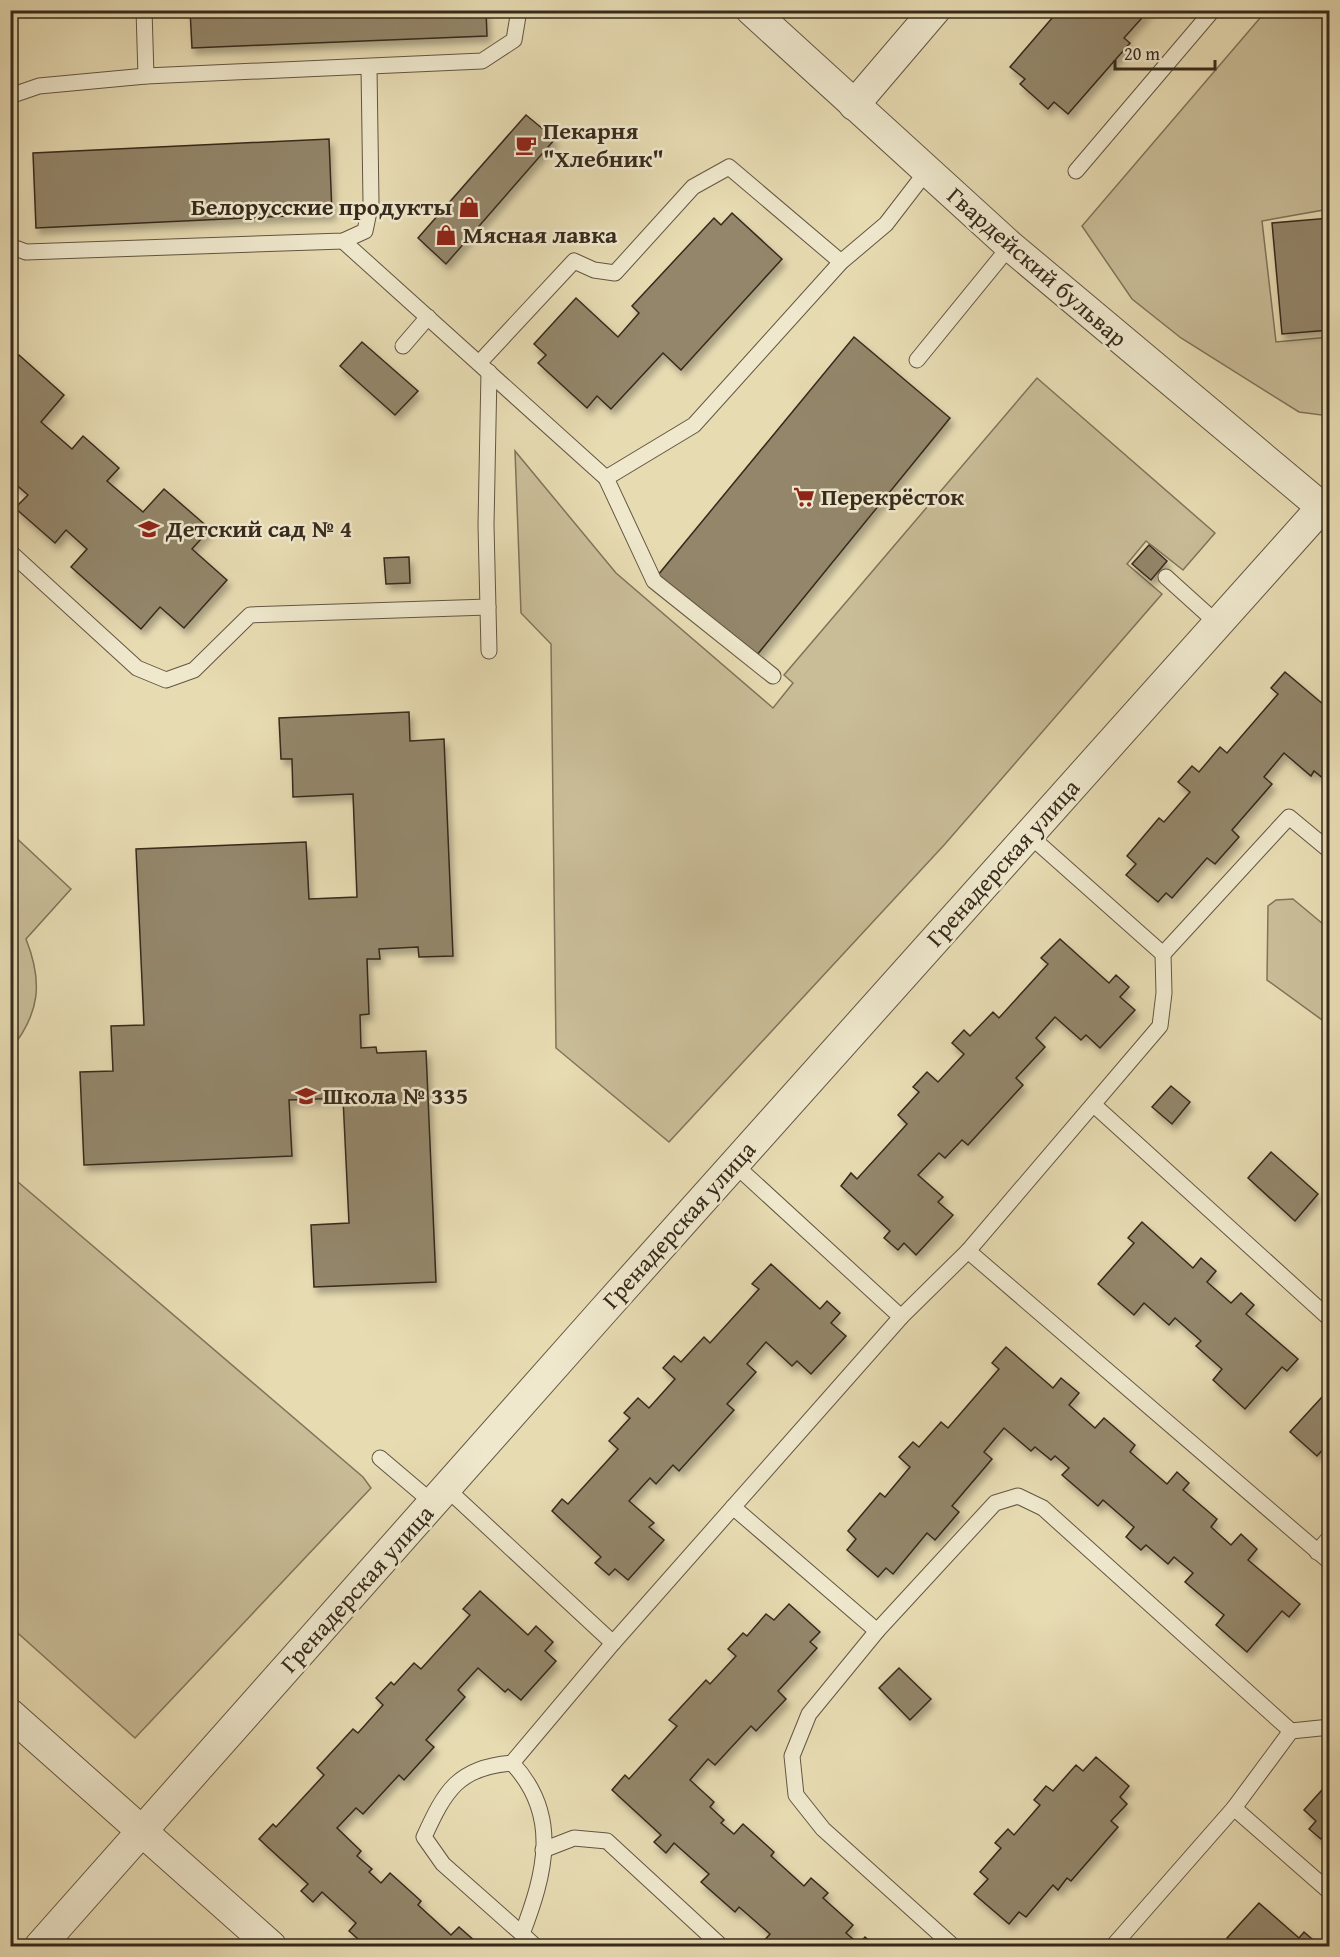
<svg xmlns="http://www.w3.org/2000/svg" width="1340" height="1957" font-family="'Gentium Book Plus',serif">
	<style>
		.green { fill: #c9bd98; stroke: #80745a; stroke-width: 1.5 }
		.building { fill: #93866a; stroke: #372a1c; stroke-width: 1.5; filter: url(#shadow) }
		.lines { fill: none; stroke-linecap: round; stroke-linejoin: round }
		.lane-casing { stroke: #635642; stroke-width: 17 }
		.street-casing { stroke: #635642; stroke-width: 32 }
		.lane { stroke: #efe8cd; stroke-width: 15 }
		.street { stroke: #efe8cd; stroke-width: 30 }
		.labels { text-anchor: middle; stroke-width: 5; stroke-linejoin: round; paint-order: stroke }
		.poi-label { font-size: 24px; font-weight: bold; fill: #372a1c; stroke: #efe8cd; text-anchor: start }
		.street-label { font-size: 24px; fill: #372a1c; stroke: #efe8cd }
	</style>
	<defs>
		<filter id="shadow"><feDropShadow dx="3.5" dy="6" stdDeviation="3" flood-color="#0004"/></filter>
	</defs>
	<rect width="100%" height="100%" fill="#e7dbb2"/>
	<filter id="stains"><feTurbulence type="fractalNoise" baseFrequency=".00333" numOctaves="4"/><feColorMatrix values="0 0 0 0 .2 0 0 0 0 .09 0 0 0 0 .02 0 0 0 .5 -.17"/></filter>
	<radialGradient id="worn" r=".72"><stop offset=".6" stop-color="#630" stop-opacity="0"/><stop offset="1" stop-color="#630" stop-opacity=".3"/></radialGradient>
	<g class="green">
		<path d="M 1266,11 L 1329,11 L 1329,209 L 1262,221 L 1276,342 L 1329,337 L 1329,416 L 1299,412 L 1181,338 L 1132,299 L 1082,226 Z"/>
		<path d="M 1037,378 L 1215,533 L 1183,570 L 1146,541 L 1127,564 L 1162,594 L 945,844 L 669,1142 L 556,1048 L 551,644 L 521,613 L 515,451 L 616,573 L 773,708 L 793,683 L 784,675 Z"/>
		<path d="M 11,833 L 71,889 L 26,939 C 43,982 40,1013 11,1049 Z"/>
		<path d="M 1293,899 L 1329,929 L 1329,1025 L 1267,980 L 1268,906 L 1276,900 Z"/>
		<path d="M 11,1176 L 363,1477 L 371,1488 L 135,1738 L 11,1627 Z"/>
	</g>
	<g class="building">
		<path d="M 190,10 L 486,10 L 487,36 L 192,48 Z"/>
		<path d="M 1059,10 L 1149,10 L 1124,38 L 1130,43 L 1068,114 L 1054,102 L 1048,109 L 1020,84 L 1025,79 L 1010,67 Z"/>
		<path d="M 526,115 L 555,139 L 446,264 L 418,238 Z"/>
		<path d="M 329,139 L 332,214 L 36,228 L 33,153 Z"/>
		<path d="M 732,213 L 782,259 L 681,370 L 663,353 L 611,409 L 597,396 L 587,408 L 538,363 L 546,355 L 534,344 L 576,298 L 618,337 L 639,313 L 632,306 L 714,218 L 721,225 Z"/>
		<path d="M 1330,218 L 1330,330 L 1282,334 L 1272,223 Z"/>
		<path d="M 854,337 L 950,418 L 757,655 L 658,575 Z"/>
		<path d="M 362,342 L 418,391 L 395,415 L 340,366 Z"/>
		<path d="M 19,355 L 64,395 L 41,422 L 72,449 L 83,436 L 119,468 L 107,481 L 143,512 L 164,489 L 210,529 L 192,549 L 227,580 L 184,628 L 160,607 L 141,629 L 71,567 L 87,549 L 66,530 L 55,543 L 15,508 L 28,495 L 13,482 L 10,484 L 10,365 Z"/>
		<path d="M 1149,545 L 1167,561 L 1151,580 L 1132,564 Z"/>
		<path d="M 409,557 L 410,583 L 386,584 L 384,558 Z"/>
		<path d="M 1285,672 L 1330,710 L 1330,784 L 1314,771 L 1311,776 L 1284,753 L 1264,777 L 1272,784 L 1232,830 L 1239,837 L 1215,864 L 1207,858 L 1172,898 L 1166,893 L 1158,902 L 1126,875 L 1136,864 L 1127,856 L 1159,818 L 1164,822 L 1190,792 L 1178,782 L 1192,766 L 1199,772 L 1220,747 L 1227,753 L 1278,694 L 1271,688 Z"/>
		<path d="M 409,712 L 410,741 L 444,739 L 453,956 L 419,957 L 418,947 L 379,949 L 380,959 L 367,959 L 369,1014 L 360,1015 L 361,1048 L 376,1047 L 377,1053 L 426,1051 L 436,1282 L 314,1287 L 311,1225 L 349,1223 L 343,1098 L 289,1100 L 292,1156 L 84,1165 L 80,1072 L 113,1071 L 111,1026 L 144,1025 L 136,849 L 306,842 L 309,899 L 357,897 L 353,794 L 293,797 L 292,759 L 281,759 L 279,718 Z"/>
		<path d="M 1060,939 L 1109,983 L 1116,975 L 1129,987 L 1120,997 L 1135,1010 L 1100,1048 L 1086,1035 L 1081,1040 L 1055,1017 L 1036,1038 L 1045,1047 L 1016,1078 L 1023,1085 L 968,1145 L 962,1140 L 945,1158 L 939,1153 L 918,1175 L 943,1197 L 938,1202 L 953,1215 L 916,1255 L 904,1243 L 898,1250 L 884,1238 L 890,1231 L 841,1186 L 851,1173 L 857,1179 L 907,1124 L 898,1115 L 919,1092 L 913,1087 L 927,1072 L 938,1082 L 964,1054 L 952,1043 L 964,1030 L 970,1036 L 993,1012 L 999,1018 L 1048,964 L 1041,958 Z"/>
		<path d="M 1171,1086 L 1190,1102 L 1172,1124 L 1152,1107 Z"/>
		<path d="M 1271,1152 L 1318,1194 L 1295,1221 L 1248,1178 Z"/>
		<path d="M 1142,1222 L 1193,1268 L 1201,1258 L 1216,1271 L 1207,1282 L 1231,1303 L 1241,1293 L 1254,1305 L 1246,1314 L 1298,1359 L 1287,1371 L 1282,1367 L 1245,1409 L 1213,1380 L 1222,1369 L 1196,1346 L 1201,1341 L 1175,1318 L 1169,1325 L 1144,1303 L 1134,1315 L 1098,1284 L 1134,1243 L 1128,1238 Z"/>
		<path d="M 771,1264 L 820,1309 L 827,1301 L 840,1313 L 831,1323 L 846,1336 L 811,1374 L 797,1361 L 792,1366 L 766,1342 L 747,1364 L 756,1372 L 727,1404 L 734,1410 L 679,1471 L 673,1465 L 656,1484 L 650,1478 L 629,1501 L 654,1523 L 649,1527 L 664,1540 L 628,1580 L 615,1569 L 609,1575 L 595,1563 L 601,1557 L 552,1511 L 562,1499 L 568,1504 L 618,1449 L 609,1441 L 630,1418 L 624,1413 L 638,1398 L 649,1408 L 675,1379 L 663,1368 L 674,1356 L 681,1362 L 704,1337 L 710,1343 L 759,1289 L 752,1284 Z"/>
		<path d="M 1006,1347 L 1053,1388 L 1061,1378 L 1079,1393 L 1069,1405 L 1095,1428 L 1104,1418 L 1135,1445 L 1130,1452 L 1167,1484 L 1177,1472 L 1189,1483 L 1183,1490 L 1217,1519 L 1211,1527 L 1231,1545 L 1241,1534 L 1257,1549 L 1248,1560 L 1300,1604 L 1289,1617 L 1282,1611 L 1247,1652 L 1216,1625 L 1224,1615 L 1185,1582 L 1193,1573 L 1174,1557 L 1168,1564 L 1146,1545 L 1141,1550 L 1126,1537 L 1134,1527 L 1103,1500 L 1098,1506 L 1062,1475 L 1069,1468 L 1055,1456 L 1051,1460 L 1035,1447 L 1031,1451 L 1004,1428 L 984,1452 L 992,1459 L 952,1506 L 959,1512 L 935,1540 L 927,1533 L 893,1574 L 886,1568 L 878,1577 L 847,1550 L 856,1539 L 848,1531 L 880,1493 L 885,1497 L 910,1467 L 899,1457 L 913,1442 L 919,1447 L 941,1422 L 948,1428 L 999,1369 L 992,1363 Z"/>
		<path d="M 1322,1397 L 1330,1403 L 1330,1442 L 1317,1456 L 1290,1432 Z"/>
		<path d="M 480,1591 L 528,1635 L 536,1626 L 553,1642 L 545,1651 L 556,1661 L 521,1700 L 508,1689 L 505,1692 L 478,1668 L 458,1690 L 465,1697 L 426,1740 L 434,1747 L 404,1780 L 399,1775 L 363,1814 L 356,1808 L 337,1828 L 361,1851 L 357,1856 L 372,1869 L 369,1872 L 381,1883 L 390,1873 L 421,1901 L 418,1905 L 451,1935 L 459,1927 L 476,1942 L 472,1946 L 366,1946 L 349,1931 L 356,1923 L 322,1892 L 313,1902 L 301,1891 L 308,1884 L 259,1839 L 273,1824 L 276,1827 L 324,1775 L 317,1768 L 353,1729 L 358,1733 L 383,1705 L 376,1698 L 391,1682 L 394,1685 L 414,1663 L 421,1669 L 470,1615 L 463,1609 Z"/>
		<path d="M 789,1604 L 820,1632 L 810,1642 L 817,1648 L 778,1691 L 786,1699 L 756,1731 L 751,1726 L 715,1765 L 708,1759 L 690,1780 L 714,1802 L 710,1807 L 724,1820 L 721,1823 L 734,1834 L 743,1824 L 774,1852 L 771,1856 L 804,1886 L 811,1878 L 828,1893 L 823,1898 L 853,1925 L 846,1933 L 859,1944 L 865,1937 L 875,1946 L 766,1946 L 762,1943 L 770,1934 L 739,1907 L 735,1912 L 701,1882 L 709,1874 L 674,1843 L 666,1853 L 654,1842 L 661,1835 L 612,1790 L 625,1775 L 629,1779 L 677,1726 L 669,1720 L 706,1680 L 710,1684 L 736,1656 L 728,1649 L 743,1633 L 747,1636 L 766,1614 L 774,1620 Z"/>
		<path d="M 899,1668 L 931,1699 L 910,1720 L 879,1688 Z"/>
		<path d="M 1096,1757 L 1129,1786 L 1120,1797 L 1127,1804 L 1111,1821 L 1118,1827 L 1071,1881 L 1067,1878 L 1058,1890 L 1053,1885 L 1026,1917 L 1019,1912 L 1009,1924 L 974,1894 L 988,1879 L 980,1872 L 1001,1848 L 995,1843 L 1008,1829 L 1014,1835 L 1040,1805 L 1034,1800 L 1046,1786 L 1053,1791 L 1076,1765 L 1083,1771 Z"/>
		<path d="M 1330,1781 L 1330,1830 L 1321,1839 L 1309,1829 L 1316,1821 L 1304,1810 Z"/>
		<path d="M 1259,1903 L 1299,1938 L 1304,1932 L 1320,1946 L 1236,1946 L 1227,1938 Z"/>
	</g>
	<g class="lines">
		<defs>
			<g id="lane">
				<path d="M 144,10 L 146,76"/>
				<path d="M 10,96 L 39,86 L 146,76 L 482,61 L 514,40 L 519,10"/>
				<path d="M 1076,171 L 1213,10"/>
				<path d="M 343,241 L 606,478 L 654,581 L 773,676"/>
				<path d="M 10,246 L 26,252 L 343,241 L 365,231 L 371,202 L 369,68"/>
				<path d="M 403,346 L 428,317"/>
				<path d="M 917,360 L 1010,246"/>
				<path d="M 479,363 L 574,261 L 594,270 L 615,273 L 693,187 L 729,167 L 841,262"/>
				<path d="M 489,372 L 486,525 L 489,651"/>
				<path d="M 606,478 L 694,425 L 841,262 L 886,224 L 926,172"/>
				<path d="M 10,552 L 137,668 L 166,680 L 194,670 L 250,615 L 488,607"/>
				<path d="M 1166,577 L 1218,624"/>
				<path d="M 1163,954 L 1289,817 L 1330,851"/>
				<path d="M 1094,1105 L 1330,1319"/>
				<path d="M 734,1164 L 901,1317 L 968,1251 L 1160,1026 L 1164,993 L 1163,954 L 1029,835"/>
				<path d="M 968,1251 L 1330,1562"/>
				<path d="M 380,1458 L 433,1503"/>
				<path d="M 446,1488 L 613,1643 L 901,1317"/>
				<path d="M 733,1507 L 877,1631 L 809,1714 L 792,1756 L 796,1795 L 823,1829 L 953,1946"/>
				<path d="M 1317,1552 L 1330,1537"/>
				<path d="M 877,1631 L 995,1503 L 1018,1496 L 1043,1508 L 1291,1731 L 1234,1808 L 1330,1892"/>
				<path d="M 1291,1731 L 1330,1727"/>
				<path d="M 512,1763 C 458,1767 445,1791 424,1837 L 443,1864 L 522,1934"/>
				<path d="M 543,1850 L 574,1838 L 607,1841 L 721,1946"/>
				<path d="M 535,1946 L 522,1934 C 545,1874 561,1815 512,1763 L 613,1643"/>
				<path d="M 1113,1946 L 1234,1808"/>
			</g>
			<g id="street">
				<path d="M 751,10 L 1010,246 L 1330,514"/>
				<path d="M 854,105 L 935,10"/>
				<path d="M 10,1714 L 271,1946"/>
				<path d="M 40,1946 L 603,1311 L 1322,507"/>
			</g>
		</defs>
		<use href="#lane" class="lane-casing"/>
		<use href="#street" class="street-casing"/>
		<use href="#lane" class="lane"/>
		<use href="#street" class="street"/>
	</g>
	<defs>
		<symbol id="cafe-bare" viewBox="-9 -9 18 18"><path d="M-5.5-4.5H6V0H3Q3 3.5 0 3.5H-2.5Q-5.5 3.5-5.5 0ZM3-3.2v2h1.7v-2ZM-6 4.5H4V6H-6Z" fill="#8f2418" stroke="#efe8cd" stroke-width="2.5" paint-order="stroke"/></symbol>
		<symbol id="shop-bare" viewBox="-9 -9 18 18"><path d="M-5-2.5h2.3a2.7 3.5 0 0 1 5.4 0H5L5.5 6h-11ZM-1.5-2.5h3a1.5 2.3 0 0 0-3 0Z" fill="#8f2418" stroke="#efe8cd" stroke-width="2.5" paint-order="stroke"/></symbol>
		<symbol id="supermarket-bare" viewBox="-9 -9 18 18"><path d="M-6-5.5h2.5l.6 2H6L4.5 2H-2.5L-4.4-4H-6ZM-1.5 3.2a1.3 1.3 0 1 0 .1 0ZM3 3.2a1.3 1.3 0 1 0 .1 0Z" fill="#8f2418" stroke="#efe8cd" stroke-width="2.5" paint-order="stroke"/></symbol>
		<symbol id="school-bare" viewBox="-9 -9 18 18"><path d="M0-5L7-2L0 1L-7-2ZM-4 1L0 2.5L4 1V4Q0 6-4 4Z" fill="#8f2418" stroke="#efe8cd" stroke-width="2.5" paint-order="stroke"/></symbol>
	</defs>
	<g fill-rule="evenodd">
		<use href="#cafe-bare" x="511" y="130" width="30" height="30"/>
		<use href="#shop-bare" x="454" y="192" width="30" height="30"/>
		<use href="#shop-bare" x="431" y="220" width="30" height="30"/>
		<use href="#supermarket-bare" x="789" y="482" width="30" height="30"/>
		<use href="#school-bare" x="134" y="514" width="30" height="30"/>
		<use href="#school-bare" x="291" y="1081" width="30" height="30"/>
	</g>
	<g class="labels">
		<g class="poi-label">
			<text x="543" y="139">Пекарня<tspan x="543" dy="28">"Хлебник"</tspan></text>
			<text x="452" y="215" text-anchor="end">Белорусские продукты</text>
			<text x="463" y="243">Мясная лавка</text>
			<text x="821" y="505">Перекрёсток</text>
			<text x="166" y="537">Детский сад № 4</text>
			<text x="323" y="1104">Школа № 335</text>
		</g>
		<g class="street-label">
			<text transform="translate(1037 267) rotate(41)" y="8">Гвардейский бульвар</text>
			<text transform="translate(1003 863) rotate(-48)" y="8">Гренадерская улица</text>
			<text transform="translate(679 1225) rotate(-48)" y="8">Гренадерская улица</text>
			<text transform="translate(357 1589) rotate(-48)" y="8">Гренадерская улица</text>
		</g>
	</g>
	<rect width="1340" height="1957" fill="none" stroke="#e7dbb2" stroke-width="36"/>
	<rect x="12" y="12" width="1316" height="1933" fill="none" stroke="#372a1c" stroke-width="3"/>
	<rect x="18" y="18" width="1304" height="1921" fill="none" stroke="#372a1c" stroke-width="1.5"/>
	<path d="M1115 60v9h100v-9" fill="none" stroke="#372a1c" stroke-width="3"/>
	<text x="1124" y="60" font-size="18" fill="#372a1c" stroke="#efe8cd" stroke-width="4.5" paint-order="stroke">20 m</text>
	<rect width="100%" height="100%" filter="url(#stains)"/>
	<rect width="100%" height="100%" fill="url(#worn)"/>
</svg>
